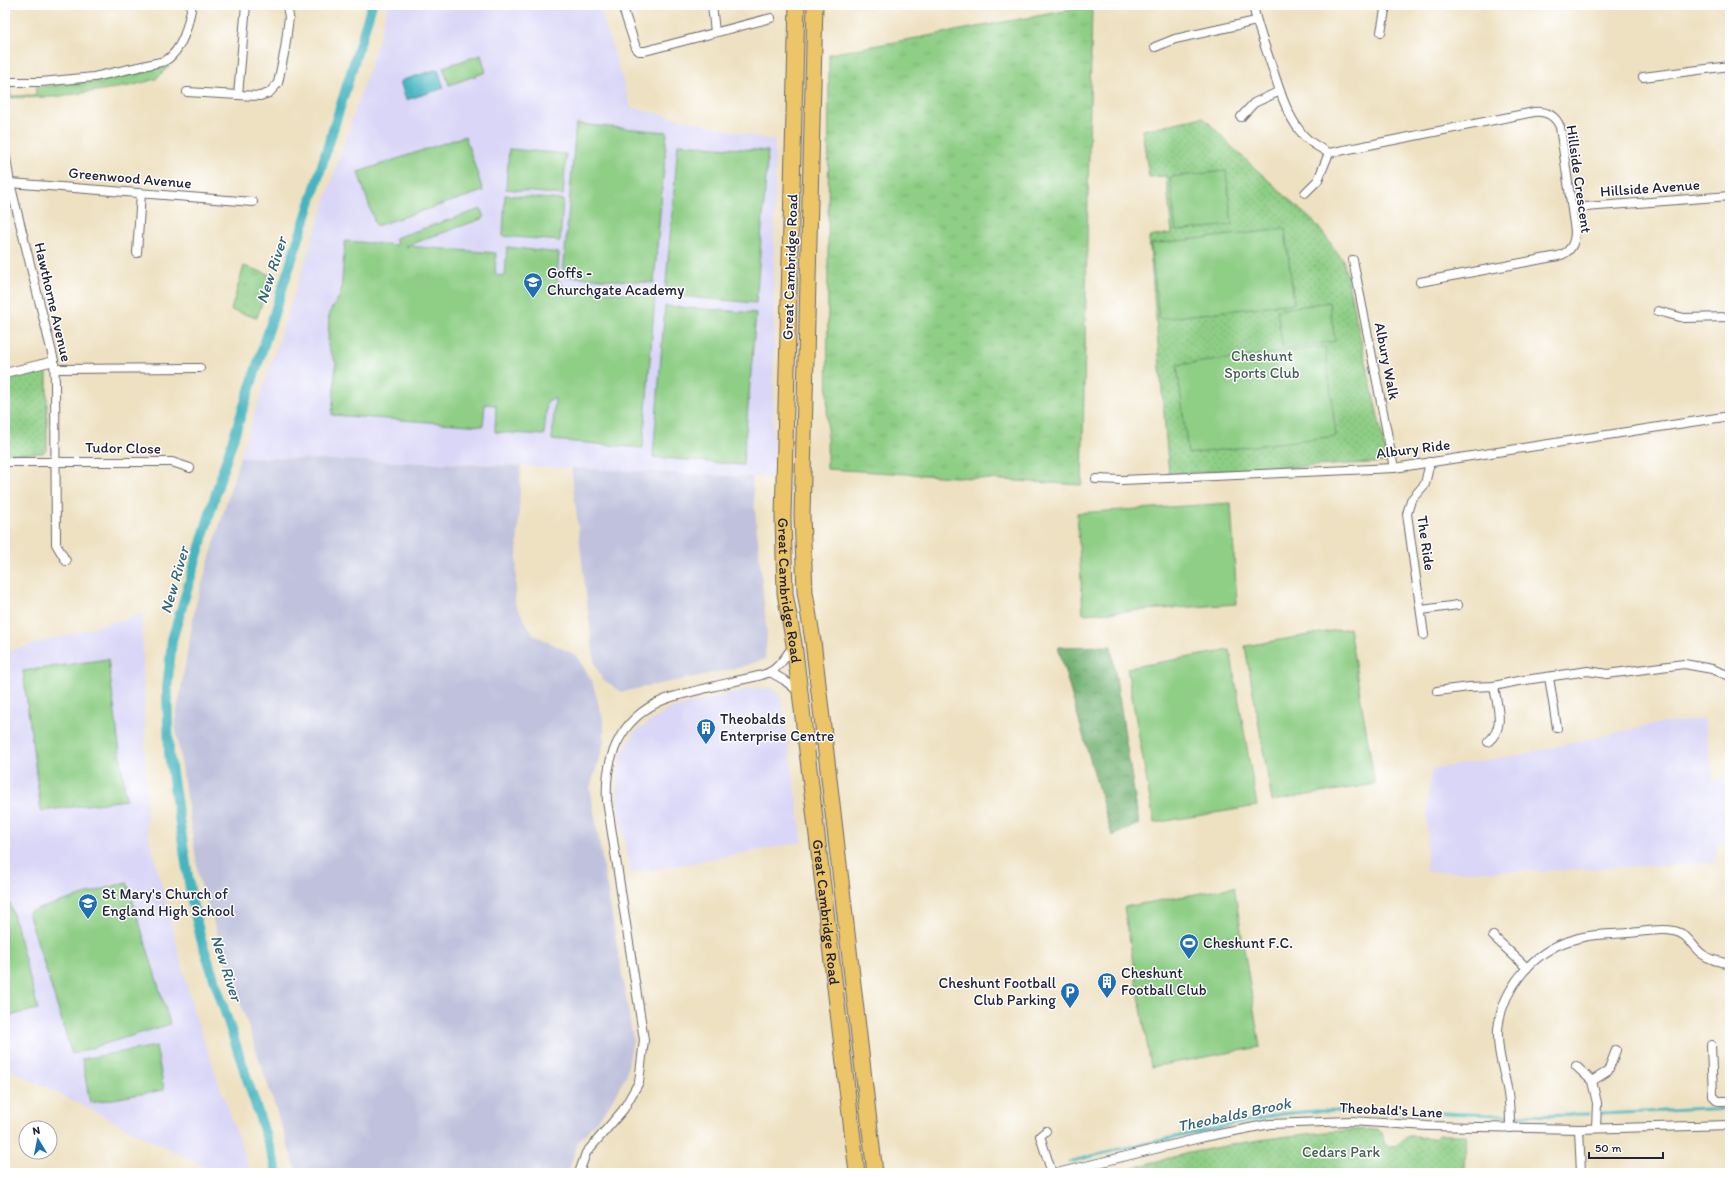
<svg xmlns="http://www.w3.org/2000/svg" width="1735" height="1178" font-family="Itim,sans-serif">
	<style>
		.built { fill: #d9d6f7 }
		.industrial { fill: #c0c2dd }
		.grass { fill: url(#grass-tufts); stroke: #587860 }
		.forest { fill: url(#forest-crowns); stroke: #4a6a56 }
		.park { fill: url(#park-dots); stroke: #587860 }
		.pitch { fill: #8ece85; stroke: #587860 }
		.water { fill: #46b5bf; stroke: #346c7d }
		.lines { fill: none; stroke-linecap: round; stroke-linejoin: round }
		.stream { stroke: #46b5bf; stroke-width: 3 }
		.canal { stroke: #46b5bf; stroke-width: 10 }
		.street-casing { stroke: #69656a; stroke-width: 10 }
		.highway-casing { stroke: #69656a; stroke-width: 17 }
		.street { stroke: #fff; stroke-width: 8 }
		.highway { stroke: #ecc569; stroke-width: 15 }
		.labels { text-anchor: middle; stroke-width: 3; stroke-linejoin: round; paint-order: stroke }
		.street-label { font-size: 15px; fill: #22223b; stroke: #fff }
		.poi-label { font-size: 15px; fill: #22223b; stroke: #fff; text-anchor: start }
		.park-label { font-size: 15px; fill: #485e55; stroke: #fff }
		.water-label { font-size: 16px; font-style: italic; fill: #326476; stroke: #fff }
	</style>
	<defs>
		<pattern id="grass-tufts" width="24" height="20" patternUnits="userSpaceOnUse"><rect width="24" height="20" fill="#8ece85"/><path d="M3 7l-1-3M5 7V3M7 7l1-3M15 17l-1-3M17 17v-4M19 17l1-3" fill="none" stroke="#7ab174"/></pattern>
		<pattern id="forest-crowns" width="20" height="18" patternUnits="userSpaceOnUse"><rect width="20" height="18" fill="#72b172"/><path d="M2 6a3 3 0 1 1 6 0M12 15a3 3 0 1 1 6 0" fill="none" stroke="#5d905f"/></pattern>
		<pattern id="park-dots" width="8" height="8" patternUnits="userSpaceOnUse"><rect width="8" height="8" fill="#8ece85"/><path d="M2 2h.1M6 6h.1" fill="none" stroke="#7ab174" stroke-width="1.8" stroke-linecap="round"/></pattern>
	</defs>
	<rect width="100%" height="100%" fill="#fff"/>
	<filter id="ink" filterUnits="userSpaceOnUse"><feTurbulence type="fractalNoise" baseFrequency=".025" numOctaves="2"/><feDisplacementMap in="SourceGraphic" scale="8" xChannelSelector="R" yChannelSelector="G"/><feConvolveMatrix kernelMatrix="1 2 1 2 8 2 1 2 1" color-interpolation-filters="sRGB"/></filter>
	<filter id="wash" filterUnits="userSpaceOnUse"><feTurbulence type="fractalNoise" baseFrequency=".012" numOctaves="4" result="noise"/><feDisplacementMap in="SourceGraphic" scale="16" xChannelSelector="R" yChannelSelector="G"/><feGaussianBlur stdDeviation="0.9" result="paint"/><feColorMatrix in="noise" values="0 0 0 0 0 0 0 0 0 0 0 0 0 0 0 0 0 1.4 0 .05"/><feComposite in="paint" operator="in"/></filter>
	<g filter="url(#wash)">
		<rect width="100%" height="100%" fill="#eee1c1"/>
		<g class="built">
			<path d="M 388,5 L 599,5 L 631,107 L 775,141 L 773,478 L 501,465 L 240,457 L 378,41 Z"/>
			<path d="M 142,614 L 147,829 L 194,1012 L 251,1173 L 217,1173 L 5,1067 L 5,652 Z"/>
			<path d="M 751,688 L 771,688 L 781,695 L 803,842 L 631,874 L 617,801 L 618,771 L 621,756 L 635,732 L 668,710 Z"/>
			<path d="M 1704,719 L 1714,780 L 1730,778 L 1730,842 L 1717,844 L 1716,863 L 1543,871 L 1426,872 L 1428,795 L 1432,769 L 1519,755 L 1650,725 Z"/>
		</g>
		<g class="industrial">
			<path d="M 240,457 L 521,466 L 515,604 L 534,635 L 576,655 L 592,681 L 604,723 L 604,743 L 590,788 L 633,1039 L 626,1076 L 606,1110 L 578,1142 L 568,1173 L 297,1173 L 199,879 L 175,723 L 195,607 Z"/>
			<path d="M 571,468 L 752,477 L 767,635 L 765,659 L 738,668 L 621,692 L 602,679 L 594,662 Z"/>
		</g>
		<g class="grass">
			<path d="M 1092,6 L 1082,485 L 827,469 L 829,54 Z"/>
			<path d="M 167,64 L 169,66 L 156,79 L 130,86 L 54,97 L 5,98 L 6,87 L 10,86 L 10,96 L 36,95 L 36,87 L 91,82 L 143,72 Z"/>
			<path d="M 244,266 L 271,275 L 257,318 L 231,310 Z"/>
		</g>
		<path class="forest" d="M 1111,646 L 1139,824 L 1112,836 L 1058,647 Z"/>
		<g class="park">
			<path d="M 1203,117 L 1234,149 L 1316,224 L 1343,260 L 1388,462 L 1169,474 L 1149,237 L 1172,233 L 1166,176 L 1149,177 L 1142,130 Z"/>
			<path d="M 47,365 L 47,449 L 43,453 L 5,454 L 5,378 L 19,374 L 21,371 Z"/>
			<path d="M 1377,1129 L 1382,1133 L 1385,1145 C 1399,1148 1398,1143 1408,1136 L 1418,1136 L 1420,1138 L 1434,1139 L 1438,1135 L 1466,1135 L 1465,1173 L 1115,1173 C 1140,1166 1164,1159 1189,1153 C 1251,1140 1313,1131 1377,1129 Z"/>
		</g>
		<g class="pitch">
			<path d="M 481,55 L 486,72 L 449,85 L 443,67 Z"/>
			<path d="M 576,124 L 667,132 L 654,283 L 563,276 Z"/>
			<path d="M 465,136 L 483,191 L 376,226 L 358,172 Z"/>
			<path d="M 678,144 L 768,151 L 756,303 L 665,295 Z"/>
			<path d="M 509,149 L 566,154 L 563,195 L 506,189 Z"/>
			<path d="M 1226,171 L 1232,225 L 1176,231 L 1170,177 Z"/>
			<path d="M 505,195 L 563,200 L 560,241 L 503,236 Z"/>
			<path d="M 481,209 L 484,218 L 406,246 L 496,253 L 495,275 L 505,276 L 507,247 L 559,253 L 557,279 L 566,289 L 655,296 L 643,448 L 552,440 L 555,398 L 547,401 L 544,435 L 495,432 L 496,405 L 485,404 L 483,426 L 332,415 L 336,363 L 328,347 L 329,313 L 341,294 L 345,241 L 397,245 L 395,238 Z"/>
			<path d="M 1285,229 L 1294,303 L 1159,319 L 1151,244 Z"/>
			<path d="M 1329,302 L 1335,341 L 1283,349 L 1277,310 Z"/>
			<path d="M 665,306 L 756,313 L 743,465 L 653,457 Z"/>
			<path d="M 1325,347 L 1336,436 L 1188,454 L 1177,365 Z"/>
			<path d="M 1231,503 L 1237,604 L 1083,614 L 1077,513 Z"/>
			<path d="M 1349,628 L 1375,784 L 1272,801 L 1245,646 Z"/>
			<path d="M 1230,650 L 1257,806 L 1154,823 L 1127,668 Z"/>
			<path d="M 108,659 L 126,800 L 41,811 L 23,671 Z"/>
			<path d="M 127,882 L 170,1024 L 72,1054 L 28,912 Z"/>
			<path d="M 1234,887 L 1260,1047 L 1151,1067 L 1124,907 Z"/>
			<path d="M 10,903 L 38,1009 L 5,1017 L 5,904 Z"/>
			<path d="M 156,1046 L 164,1090 L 90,1103 L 82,1059 Z"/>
		</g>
		<path class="water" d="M 438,69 L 444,88 L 406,100 L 400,81 Z"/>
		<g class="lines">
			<g class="stream">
				<path d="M 1417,1112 L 1496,1115 L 1588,1114"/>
				<path d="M 1600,1114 L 1730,1108"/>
				<path d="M 1069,1162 L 1116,1150 L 1281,1114 L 1313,1111 L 1405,1112"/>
			</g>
			<path class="canal" d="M 278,1173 L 201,939 L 192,902 L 169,754 L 167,689 L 172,640 L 222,473 L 308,210 L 372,5"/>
		</g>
	</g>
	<g filter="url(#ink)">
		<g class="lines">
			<defs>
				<g id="street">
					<path d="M 246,5 L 238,95 L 260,96 L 269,93 L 278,83 L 285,49 L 289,17 L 287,5"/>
					<path d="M 622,5 L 636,48 L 639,51 L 645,51 L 771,18"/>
					<path d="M 712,5 L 715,32"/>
					<path d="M 1253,5 C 1257,26 1265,46 1272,67 C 1279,88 1286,113 1300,131 C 1307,141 1318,147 1329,153 L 1318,180 L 1305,193"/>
					<path d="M 1381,32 L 1386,5"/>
					<path d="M 1155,47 L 1175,39 L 1256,21"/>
					<path d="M 1643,77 L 1730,66"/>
					<path d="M 5,82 L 41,82 L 94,77 L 165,61 C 183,50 188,25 192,5"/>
					<path d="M 187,92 L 238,95"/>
					<path d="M 1241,117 L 1254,103 L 1280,91"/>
					<path d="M 5,152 L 10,183 L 54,361 L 55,383 L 56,544 L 66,561"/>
					<path d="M 1329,153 L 1534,112 C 1546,111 1555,115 1560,127 L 1575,231 C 1575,244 1570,253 1558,256 L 1420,282"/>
					<path d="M 6,184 L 10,183 L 253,202"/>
					<path d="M 1572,208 L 1730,196"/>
					<path d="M 137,253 L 141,193"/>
					<path d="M 1353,260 L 1394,468"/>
					<path d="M 1658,311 L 1684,318 L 1730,317"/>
					<path d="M 55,369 L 200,368"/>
					<path d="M 5,373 L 54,361"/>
					<path d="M 5,462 L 172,462 L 190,468"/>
					<path d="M 1096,479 L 1122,480 L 1394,468 L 1730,416"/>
					<path d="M 1422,610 L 1458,605"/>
					<path d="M 1424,635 L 1407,514 L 1411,500 L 1425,484 L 1430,462"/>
					<path d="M 770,672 L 784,680 L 799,692"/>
					<path d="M 1549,677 L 1557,728"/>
					<path d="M 1437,691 L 1469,687 L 1494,686 L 1518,681 L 1588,671 L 1607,674 L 1684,664 L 1712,669 L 1730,676"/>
					<path d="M 1488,742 C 1506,727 1497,707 1494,686"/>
					<path d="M 1493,936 L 1527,968"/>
					<path d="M 1711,1045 L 1713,1096 L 1718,1101 L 1730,1101"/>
					<path d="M 1576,1066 L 1592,1081 L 1608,1071 L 1616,1050"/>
					<path d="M 1592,1081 L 1597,1103 L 1596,1128"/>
					<path d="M 1510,1128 C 1510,1115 1510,1101 1507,1088 C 1503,1068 1497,1050 1498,1029 C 1502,989 1533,951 1572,940 C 1590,934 1610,934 1629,933 C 1643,932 1660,928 1674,931 C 1689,934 1691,946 1702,954 C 1710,960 1720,962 1730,964"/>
					<path d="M 1579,1129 L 1581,1173"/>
					<path d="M 1046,1131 L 1040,1136 L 1052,1173"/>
					<path d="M 579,1173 L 586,1153 L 623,1110 L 639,1082 L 644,1040 L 607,801 C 604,753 624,712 672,697 C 692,691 712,687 732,682 C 742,679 760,677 770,672 C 780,667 787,654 794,645"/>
					<path d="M 1057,1173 L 1204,1137 L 1270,1124 L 1351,1121 L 1428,1126 L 1579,1129 L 1730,1125"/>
				</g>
				<g id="highway">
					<path id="s1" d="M 797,5 L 783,517 L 785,593 L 794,644 L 800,692 L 857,1173"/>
					<path d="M 815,5 L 802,515 L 805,592 L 813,641 L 875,1173"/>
				</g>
			</defs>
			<use href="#street" class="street-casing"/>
			<use href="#highway" class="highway-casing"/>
			<use href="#street" class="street"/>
			<use href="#highway" class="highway"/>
		</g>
	</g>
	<defs>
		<symbol id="school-pin" viewBox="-11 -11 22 30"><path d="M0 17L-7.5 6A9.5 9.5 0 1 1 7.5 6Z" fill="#1f6fb2" stroke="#fff"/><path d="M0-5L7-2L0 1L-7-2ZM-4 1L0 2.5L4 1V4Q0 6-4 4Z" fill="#fff"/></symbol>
		<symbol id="building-pin" viewBox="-11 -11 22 30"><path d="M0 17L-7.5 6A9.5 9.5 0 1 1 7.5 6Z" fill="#1f6fb2" stroke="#fff"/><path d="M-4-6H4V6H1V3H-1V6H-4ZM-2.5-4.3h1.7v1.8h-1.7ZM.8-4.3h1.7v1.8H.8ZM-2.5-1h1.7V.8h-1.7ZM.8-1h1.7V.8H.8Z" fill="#fff"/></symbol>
		<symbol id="stadium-pin" viewBox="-11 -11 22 30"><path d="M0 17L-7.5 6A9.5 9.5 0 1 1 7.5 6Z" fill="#1f6fb2" stroke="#fff"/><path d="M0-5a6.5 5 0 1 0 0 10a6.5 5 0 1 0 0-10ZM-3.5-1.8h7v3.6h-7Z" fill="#fff"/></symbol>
		<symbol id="parking-pin" viewBox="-11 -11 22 30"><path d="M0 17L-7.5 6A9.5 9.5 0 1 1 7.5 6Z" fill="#1f6fb2" stroke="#fff"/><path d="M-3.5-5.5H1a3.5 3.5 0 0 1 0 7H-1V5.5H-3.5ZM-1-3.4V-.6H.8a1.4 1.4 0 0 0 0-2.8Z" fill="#fff"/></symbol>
	</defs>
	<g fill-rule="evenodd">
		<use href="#school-pin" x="522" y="271" width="22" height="30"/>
		<use href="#building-pin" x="695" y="717" width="22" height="30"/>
		<use href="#school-pin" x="77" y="892" width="22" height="30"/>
		<use href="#stadium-pin" x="1178" y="932" width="22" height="30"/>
		<use href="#building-pin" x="1096" y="971" width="22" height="30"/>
		<use href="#parking-pin" x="1059" y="981" width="22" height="30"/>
	</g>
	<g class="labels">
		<g class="street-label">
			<text transform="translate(130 178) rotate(5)" y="5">Greenwood Avenue</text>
			<text transform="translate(1579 179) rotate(82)" y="5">Hillside Crescent</text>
			<text transform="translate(1650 188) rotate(-4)" y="5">Hillside Avenue</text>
			<text transform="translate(790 267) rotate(-88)" y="5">Great Cambridge Road</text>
			<text transform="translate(53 302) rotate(77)" y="5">Hawthorne Avenue</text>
			<text transform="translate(1387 361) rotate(79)" y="5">Albury Walk</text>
			<text transform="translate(123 448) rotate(1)" y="5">Tudor Close</text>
			<text transform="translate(1413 449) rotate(-7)" y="5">Albury Ride</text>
			<text transform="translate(1426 543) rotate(82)" y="5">The Ride</text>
			<text dy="5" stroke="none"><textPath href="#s1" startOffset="586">Great Cambridge Road</textPath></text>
			<text dy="5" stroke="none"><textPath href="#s1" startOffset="910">Great Cambridge Road</textPath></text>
			<text transform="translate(1391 1110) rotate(3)" y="5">Theobald's Lane</text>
		</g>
		<g class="poi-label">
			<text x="547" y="278">Goffs -<tspan x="547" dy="17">Churchgate Academy</tspan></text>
			<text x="720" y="724">Theobalds<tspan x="720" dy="17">Enterprise Centre</tspan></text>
			<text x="102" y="899">St Mary's Church of<tspan x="102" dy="17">England High School</tspan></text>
			<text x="1203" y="948">Cheshunt F.C.</text>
			<text x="1121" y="978">Cheshunt<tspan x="1121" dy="17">Football Club</tspan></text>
			<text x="1056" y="988" text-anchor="end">Cheshunt Football<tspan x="1056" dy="17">Club Parking</tspan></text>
		</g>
		<g class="park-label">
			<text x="1262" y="361">Cheshunt<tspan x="1262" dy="17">Sports Club</tspan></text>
			<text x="1341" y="1157">Cedars Park</text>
		</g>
		<g class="water-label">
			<text transform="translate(271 270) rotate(-72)" y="6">New River</text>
			<text transform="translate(174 580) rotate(-74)" y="6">New River</text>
			<text transform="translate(227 968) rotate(72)" y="6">New River</text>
			<text transform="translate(1234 1114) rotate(-12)" y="6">Theobalds Brook</text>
		</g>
	</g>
	<rect width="1735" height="1178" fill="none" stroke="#fff" stroke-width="20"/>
	<g transform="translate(38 1140) rotate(350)"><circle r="19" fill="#ffffff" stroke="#a7a7b1"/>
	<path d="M0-3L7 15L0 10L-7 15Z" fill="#1f6fb2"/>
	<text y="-6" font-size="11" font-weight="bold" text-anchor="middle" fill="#22223b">N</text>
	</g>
	<path d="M1589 1152v6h74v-6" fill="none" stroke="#22223b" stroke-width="2"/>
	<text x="1595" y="1152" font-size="12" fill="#22223b" stroke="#ffffff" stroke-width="3" paint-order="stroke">50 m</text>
</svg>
